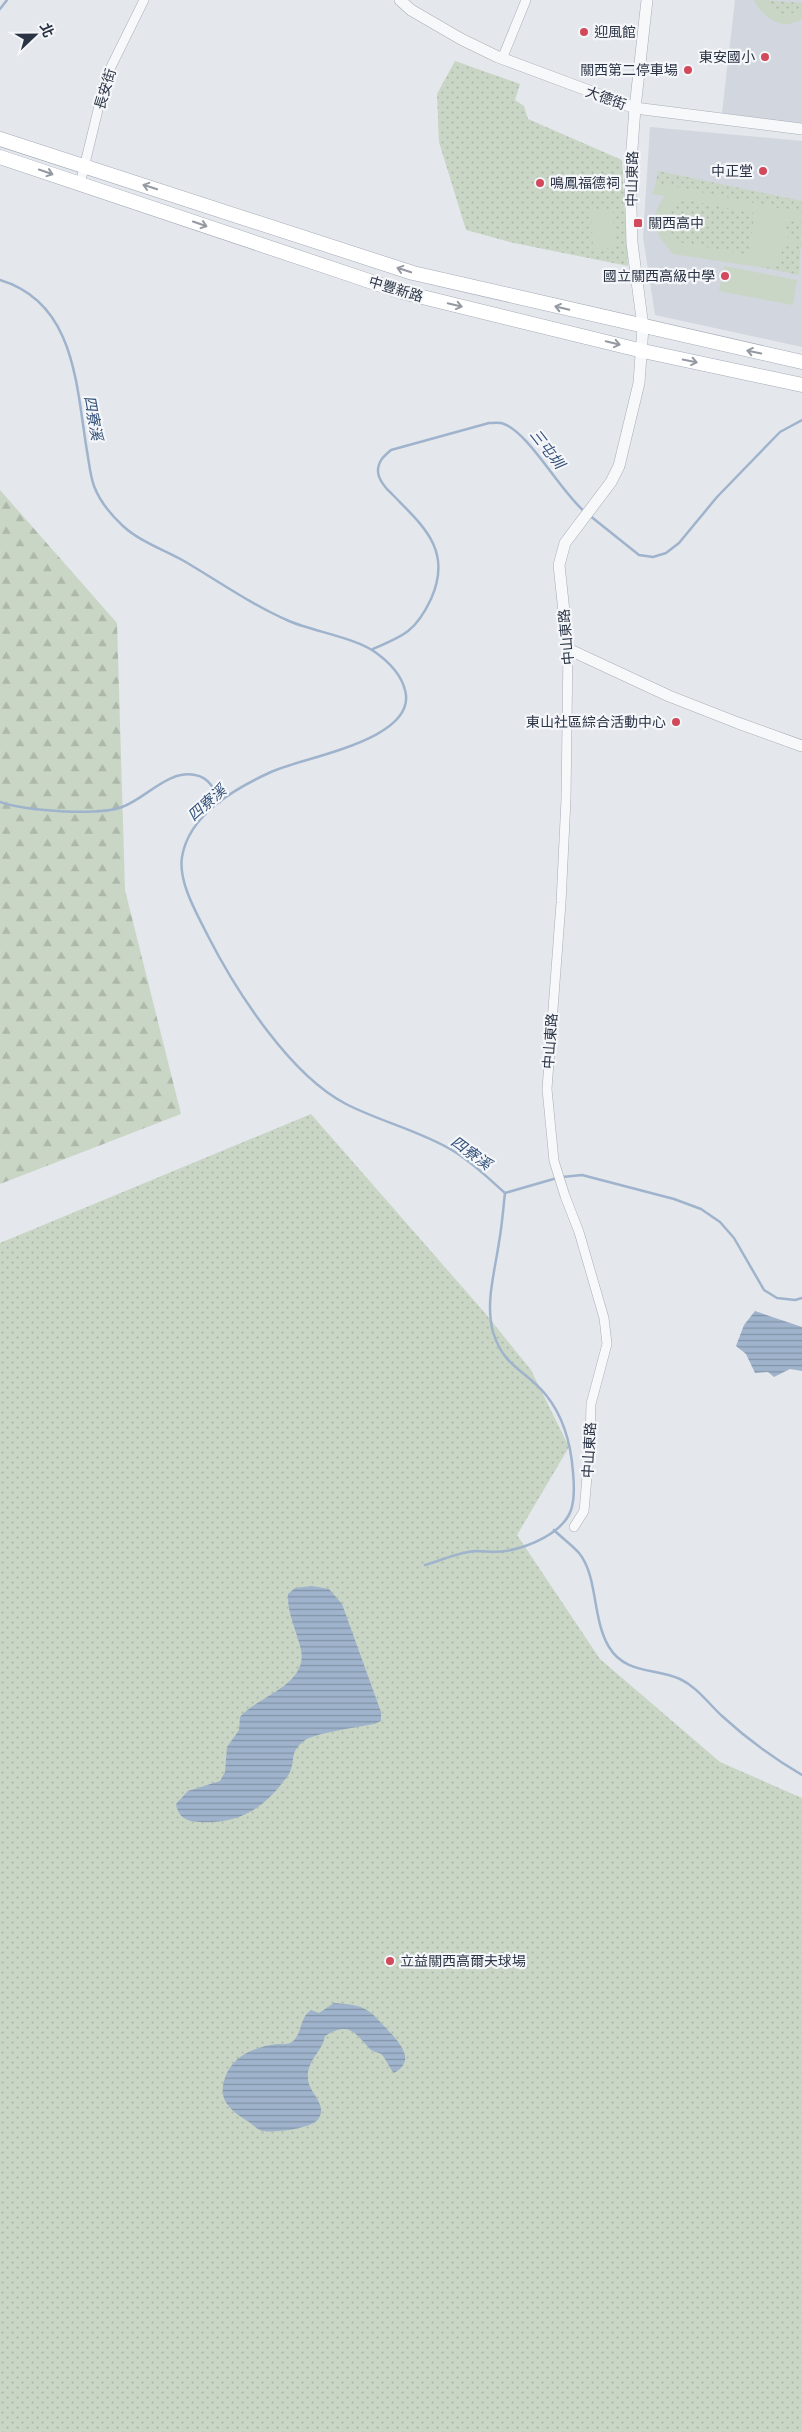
<svg xmlns="http://www.w3.org/2000/svg" width="802" height="2432" font-family="Mulish,'Noto Sans TC',sans-serif">
	<style>
		.built { fill: #d2d6de }
		.green { fill: url(#green-dots) }
		.forest { fill: url(#forest-firs) }
		.pitch { fill: #c9d6c5; fill-rule: evenodd }
		.water { fill: url(#water-rules) }
		.lines { fill: none; stroke-linecap: round; stroke-linejoin: round }
		.stream { stroke: #9fb4cc; stroke-width: 2.5 }
		.minor-casing { stroke: #a9aeb7; stroke-width: 10 }
		.tertiary-casing { stroke: #a9aeb7; stroke-width: 12 }
		.primary-casing { stroke: #a3abb8; stroke-width: 15 }
		.minor { stroke: #f7f8fa; stroke-width: 9 }
		.tertiary { stroke: #f7f8fa; stroke-width: 11 }
		.primary { stroke: #fff; stroke-width: 14 }
		.oneway { stroke: #959aa2 }
		.poi-dot { fill: #d1495b; stroke: #f4f6f9; stroke-width: 2 }
		.labels { text-anchor: middle; stroke-width: 4.5; stroke-linejoin: round; paint-order: stroke }
		.poi-label { font-size: 14px; fill: #2b3445; stroke: #f4f6f9; text-anchor: end }
		.street-label { font-size: 14px; fill: #2b3445; stroke: #f4f6f9 }
		.water-label { font-size: 15px; font-style: italic; fill: #34527a; stroke: #f4f6f9 }
	</style>
	<defs>
		<pattern id="green-dots" width="8" height="8" patternUnits="userSpaceOnUse" patternTransform="scale(1.25)"><rect width="8" height="8" fill="#c9d6c5"/><path d="M2 2h.1M6 6h.1" fill="none" stroke="#adb8ab" stroke-width="1.8" stroke-linecap="round"/></pattern>
		<pattern id="forest-firs" width="22" height="20" patternUnits="userSpaceOnUse" patternTransform="scale(1.25)"><rect width="22" height="20" fill="#c9d6c5"/><path d="M5 1l3.5 6h-7zM16 11l3.5 6h-7z" fill="#adb8ab"/></pattern>
		<pattern id="water-rules" width="6" height="5" patternUnits="userSpaceOnUse" patternTransform="scale(1.25)"><rect width="6" height="5" fill="#9fb4cc"/><path d="M0 2.5h6" fill="none" stroke="#8293a7"/></pattern>
	</defs>
	<rect width="100%" height="100%" fill="#e4e7ec"/>
	<g class="built">
		<path d="M 735,0 L 802,0 L 802,124 L 722,113 Z"/>
		<path d="M 650,127 L 802,141 L 802,347 L 655,315 L 643,237 Z"/>
	</g>
	<g class="green">
		<path d="M 764,0 L 802,3 L 802,4 L 795,13 C 780,16 773,13 764,0 Z"/>
		<path d="M 455,61 L 520,84 L 515,100 L 524,106 L 528,119 L 622,160 L 628,266 L 514,243 L 466,230 L 439,142 L 437,94 Z"/>
		<path d="M 658,171 L 802,201 L 802,213 L 656,183 Z"/>
		<path d="M 682,199 L 755,213 L 749,255 L 676,242 L 667,228 L 665,214 Z"/>
		<path d="M 782,219 L 802,222 L 799,275 L 766,268 L 777,261 L 787,234 Z"/>
		<path d="M 311,1114 L 485,1313 L 531,1370 L 569,1447 L 517,1535 L 600,1659 L 720,1762 L 802,1798 L 802,2432 L 0,2432 L 0,1243 Z"/>
	</g>
	<path class="forest" d="M 0,490 L 117,623 L 125,890 L 181,1114 L 0,1184 Z"/>
	<g class="pitch">
		<path d="M 754,0 L 764,0 C 773,13 780,16 795,13 L 802,4 L 802,19 C 783,32 763,18 754,0 Z"/>
		<path d="M 656,183 L 802,213 L 802,222 L 783,219 L 787,237 L 802,241 L 802,247 L 786,244 L 777,261 L 766,268 L 673,254 C 656,234 646,220 665,196 L 652,194 ZM 682,199 L 755,213 L 749,255 L 676,242 L 667,228 L 665,214 Z"/>
		<path d="M 613,209 L 614,248 L 593,249 L 591,210 Z"/>
		<path d="M 724,266 L 797,280 L 793,305 L 719,291 Z"/>
	</g>
	<g class="water">
		<path d="M 755,1311 L 802,1327 L 802,1371 L 790,1369 L 774,1377 L 768,1372 L 755,1373 L 746,1354 L 736,1346 L 744,1325 Z"/>
		<path d="M 312,1586 L 329,1589 L 342,1604 L 381,1712 L 381,1721 L 374,1724 C 360,1727 313,1733 304,1741 C 289,1752 296,1760 289,1774 C 287,1778 282,1782 280,1786 C 259,1812 234,1824 200,1822 C 187,1821 179,1819 176,1804 L 188,1791 L 220,1781 L 225,1772 L 227,1747 L 239,1730 L 240,1717 C 258,1696 308,1685 301,1650 C 297,1631 287,1614 288,1594 L 295,1588 Z"/>
		<path d="M 334,2003 C 345,2004 355,2004 365,2009 C 373,2013 379,2021 385,2027 C 398,2041 418,2060 394,2073 C 389,2068 386,2058 381,2054 C 377,2052 373,2052 370,2049 C 354,2032 349,2021 325,2036 C 322,2053 306,2060 308,2080 C 310,2094 327,2104 319,2118 C 313,2129 273,2133 262,2131 C 257,2129 253,2125 249,2122 C 233,2112 218,2102 224,2081 C 231,2056 254,2047 277,2044 C 282,2044 288,2045 292,2042 C 303,2033 299,2018 311,2010 L 319,2013 Z"/>
	</g>
	<g class="lines">
		<g class="stream">
			<path d="M 0,9 L 7,0"/>
			<path d="M 0,280 C 76,303 76,386 87,451 C 89,462 90,475 94,486 C 100,502 110,514 123,526 C 139,541 164,550 184,561 C 218,581 252,605 289,621 C 312,631 356,638 375,652 C 389,662 401,674 405,690 C 419,740 303,757 271,772 C 236,788 189,814 182,857 C 178,882 197,914 208,936 C 236,991 290,1075 346,1104 C 379,1121 417,1130 450,1149 C 470,1160 488,1178 505,1193 L 557,1178"/>
			<path d="M 589,515 L 639,555 L 653,557 L 666,553 L 679,543 L 717,497 L 780,432 L 802,420"/>
			<path d="M 373,649 C 404,636 416,631 431,599 C 453,550 423,526 392,494 C 386,489 378,479 378,471 C 378,461 384,456 391,450 L 489,423 C 494,423 500,422 504,424 C 529,433 560,491 585,512"/>
			<path d="M 0,802 C 25,811 97,816 122,807 C 145,799 169,769 195,775 C 209,777 215,790 220,802"/>
			<path d="M 562,1177 L 582,1175 L 674,1199 L 701,1209 L 720,1222 L 734,1238 L 764,1290 L 777,1298 L 795,1300 L 802,1298"/>
			<path d="M 554,1530 C 562,1538 572,1545 579,1553 C 598,1576 592,1619 609,1647 C 625,1674 655,1668 680,1679 C 697,1687 708,1703 722,1716 C 747,1739 773,1758 802,1775"/>
			<path d="M 425,1565 C 442,1560 459,1552 476,1551 C 486,1551 496,1553 506,1551 C 529,1547 563,1533 571,1510 C 575,1499 574,1483 573,1472 C 571,1445 563,1416 546,1395 C 526,1370 504,1368 493,1332 C 485,1303 495,1271 499,1242 C 502,1226 503,1210 505,1193"/>
		</g>
		<defs>
			<g id="minor">
				<path d="M 502,59 L 526,0"/>
				<path d="M 80,184 L 106,77 L 144,0"/>
				<path d="M 568,649 L 566,799 L 561,903 L 547,1089 L 554,1161 L 565,1196 L 579,1232 L 604,1318 L 607,1344 L 591,1404 L 590,1443 L 584,1511 L 574,1527"/>
			</g>
			<g id="tertiary">
				<path d="M 400,0 L 411,10 L 461,39 L 498,57 L 635,108 L 802,129"/>
				<path d="M 647,0 L 635,108 L 630,175 L 632,243 L 643,327 L 639,383 L 619,466 L 611,482 L 565,543 L 559,565 L 568,649 L 669,696 L 738,723 L 802,746"/>
			</g>
			<g id="primary">
				<path d="M 0,139 L 413,273 L 802,362"/>
				<path d="M 0,157 L 402,292 L 643,351 L 802,385"/>
			</g>
		</defs>
		<use href="#minor" class="minor-casing"/>
		<use href="#tertiary" class="tertiary-casing"/>
		<use href="#primary" class="primary-casing"/>
		<use href="#minor" class="minor"/>
		<use href="#tertiary" class="tertiary"/>
		<use href="#primary" class="primary"/>
	</g>
	<defs><path id="oneway-shaft" d="M-6 0H5M1.5-3L5.5 0L1.5 3" fill="none" stroke-width="1.6" stroke-linecap="round" stroke-linejoin="round" transform="scale(1.25)"/></defs>
	<g class="oneway">
		<use href="#oneway-shaft" transform="translate(46 172) rotate(19)"/>
		<use href="#oneway-shaft" transform="translate(150 187) rotate(-162)"/>
		<use href="#oneway-shaft" transform="translate(200 224) rotate(19)"/>
		<use href="#oneway-shaft" transform="translate(404 270) rotate(-162)"/>
		<use href="#oneway-shaft" transform="translate(455 305) rotate(14)"/>
		<use href="#oneway-shaft" transform="translate(562 308) rotate(-167)"/>
		<use href="#oneway-shaft" transform="translate(613 343) rotate(14)"/>
		<use href="#oneway-shaft" transform="translate(754 352) rotate(-168)"/>
		<use href="#oneway-shaft" transform="translate(690 361) rotate(12)"/>
	</g>
	<g class="poi-dot">
		<circle cx="584" cy="32" r="5"/>
		<circle cx="765" cy="57" r="5"/>
		<circle cx="688" cy="70" r="5"/>
		<circle cx="763" cy="171" r="5"/>
		<circle cx="540" cy="183" r="5"/>
		<rect x="633" y="218" width="10" height="10" rx="2.5"/>
		<circle cx="725" cy="276" r="5"/>
		<circle cx="676" cy="722" r="5"/>
		<circle cx="390" cy="1961" r="5"/>
	</g>
	<g class="labels">
		<g class="poi-label">
			<text x="594" y="37" text-anchor="start">迎風館</text>
			<text x="755" y="62">東安國小</text>
			<text x="678" y="75">關西第二停車場</text>
			<text x="753" y="176">中正堂</text>
			<text x="550" y="188" text-anchor="start">鳴鳳福德祠</text>
			<text x="648" y="228" text-anchor="start">關西高中</text>
			<text x="715" y="281">國立關西高級中學</text>
			<text x="666" y="727">東山社區綜合活動中心</text>
			<text x="400" y="1966" text-anchor="start">立益關西高爾夫球場</text>
		</g>
		<g class="street-label">
			<text transform="translate(105 89) rotate(-73)" y="5">長安街</text>
			<text transform="translate(606 98) rotate(20)" y="5">大德街</text>
			<text transform="translate(632 179) rotate(-89)" y="5">中山東路</text>
			<text transform="translate(396 289) rotate(17)" y="5">中豐新路</text>
			<text transform="translate(566 637) rotate(-95)" y="5">中山東路</text>
			<text transform="translate(550 1041) rotate(-86)" y="5">中山東路</text>
			<text transform="translate(589 1450) rotate(-87)" y="5">中山東路</text>
		</g>
		<g class="water-label">
			<text transform="translate(93 418) rotate(80)" y="5">四寮溪</text>
			<text transform="translate(547 449) rotate(52)" y="5">三屯圳</text>
			<text transform="translate(207 803) rotate(-42)" y="5">四寮溪</text>
			<text transform="translate(471 1153) rotate(36)" y="5">四寮溪</text>
		</g>
	</g>
	<g transform="translate(35 35) rotate(68)" stroke="#f4f6f9" stroke-width="4" paint-order="stroke">
	<path d="M0-4L9 19L0 12L-9 19Z" fill="#2b3445"/>
	<text y="-8" font-size="14" font-weight="bold" text-anchor="middle" fill="#2b3445">北</text>
	</g>
</svg>
